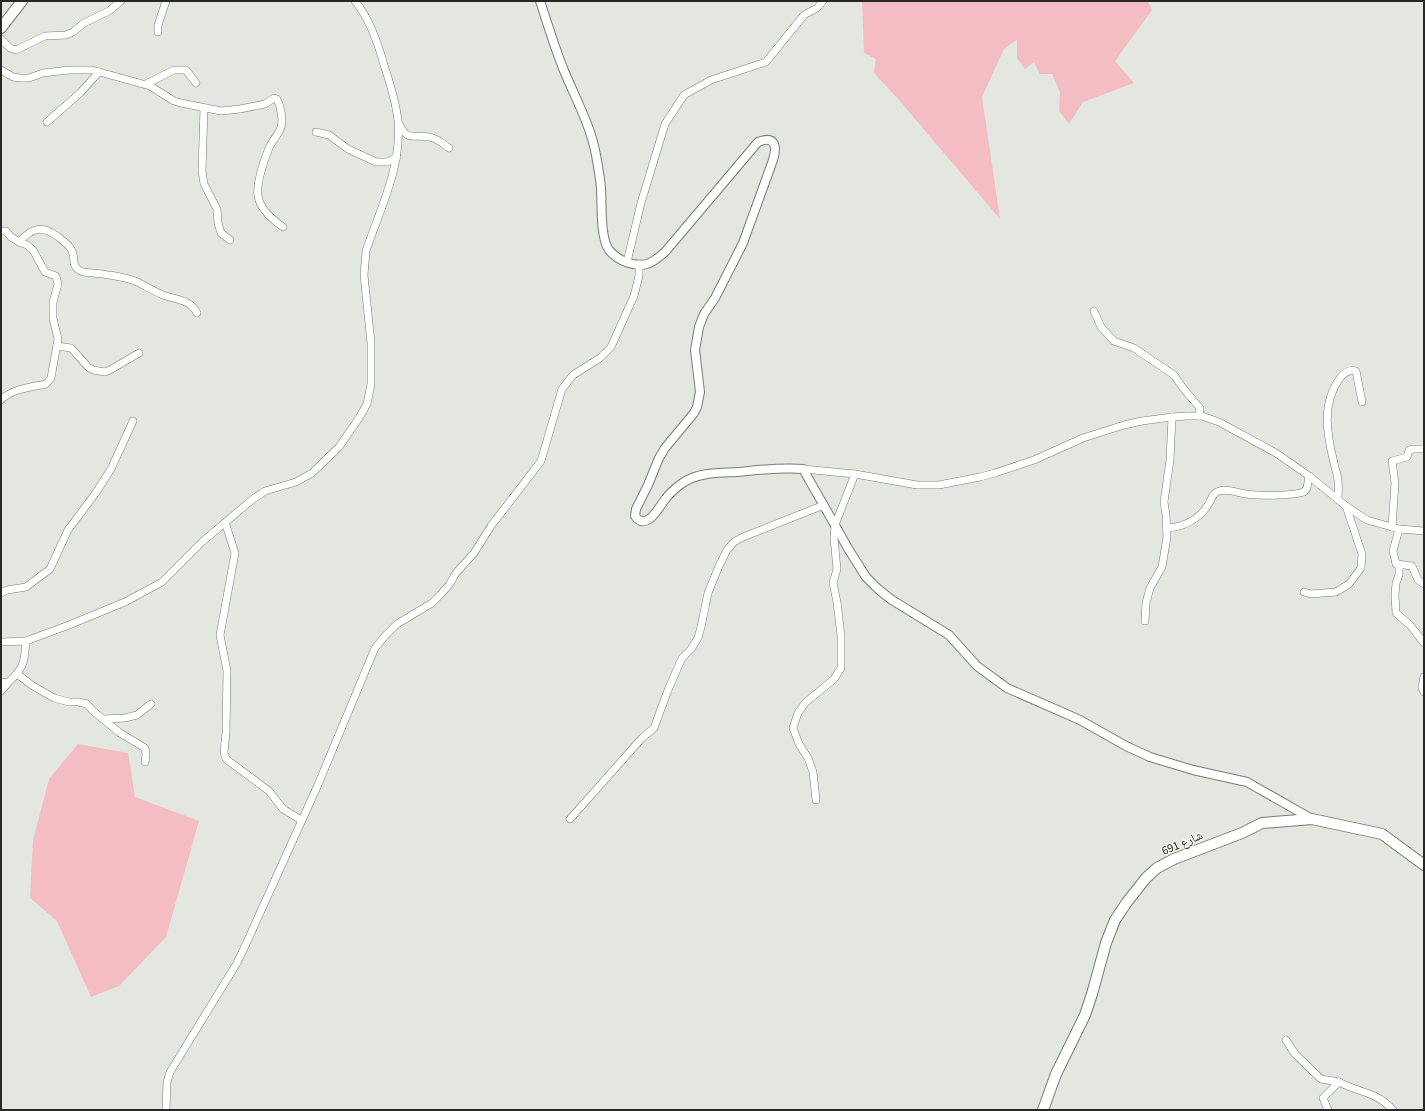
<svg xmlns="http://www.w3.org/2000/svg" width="1425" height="1111" font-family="'Source Sans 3','Noto Naskh Arabic',sans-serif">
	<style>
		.green { fill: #f3bdc3 }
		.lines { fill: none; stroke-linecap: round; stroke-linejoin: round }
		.minor-casing { stroke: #787c76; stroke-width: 8 }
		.tertiary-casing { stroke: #787c76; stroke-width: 10 }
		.secondary-casing { stroke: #787c76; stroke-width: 12 }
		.minor { stroke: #fff; stroke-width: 7 }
		.tertiary { stroke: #fff; stroke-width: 8 }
		.secondary { stroke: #fff; stroke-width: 10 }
		.labels { text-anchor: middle; stroke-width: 3; stroke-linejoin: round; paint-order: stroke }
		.street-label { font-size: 12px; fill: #272826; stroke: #f0f5ed }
	</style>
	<rect width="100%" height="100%" fill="#e3e7e0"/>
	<g class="green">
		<path d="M 862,1 L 1148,1 L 1152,10 L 1115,61 L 1134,83 L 1083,102 L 1069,124 L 1059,111 L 1060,92 L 1052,74 L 1040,74 L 1034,62 L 1025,69 L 1017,58 L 1017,40 L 1004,49 L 982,97 L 1000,219 L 898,99 L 874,73 L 876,59 L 864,53 Z"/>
		<path d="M 78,744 L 128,753 L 135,797 L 199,821 L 166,937 L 119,986 L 91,997 L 57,921 L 30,898 L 33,840 L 49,779 Z"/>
	</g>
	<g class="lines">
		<defs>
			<g id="minor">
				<path d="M 158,32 L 158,25 L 166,1"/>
				<path d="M 1,39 L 10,48 L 16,50 L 45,36 L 66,35 L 73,32 L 84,23 L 109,11 L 121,1"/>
				<path d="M 1,70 L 13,77 L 20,78 L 29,78 L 43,73 L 69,70 L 92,70 L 150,86 L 174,101 L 181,103 L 221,111 L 240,109 L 265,104 L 274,98 L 277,99 C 281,107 284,122 280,130 C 277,136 272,141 269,148 C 264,160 256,184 258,196 C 260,209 273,220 283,227"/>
				<path d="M 146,84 L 174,70 L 186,70 L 196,83"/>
				<path d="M 204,108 L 202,171 L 204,184 L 217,209 L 218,223 L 221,233 L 230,240"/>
				<path d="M 47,122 L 80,93 L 99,72"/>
				<path d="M 399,124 C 408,142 413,134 429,137 C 437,138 442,143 449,148"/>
				<path d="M 316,132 L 329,135 L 348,149 L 376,162 L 387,162 L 397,157"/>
				<path d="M 1,231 L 6,231 L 11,237 L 19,242 L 27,245 L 33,250 L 45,272 L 56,276 L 58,284 L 53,302 L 53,318 L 58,339 L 51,378 L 46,384 C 32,387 11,389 1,400"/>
				<path d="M 19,242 C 32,228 41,225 57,236 C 62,240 68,244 71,249 C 77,258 69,267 83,272 C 100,274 119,275 135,281 C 144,285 153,291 163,295 C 176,300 190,299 197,313"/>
				<path d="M 627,262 L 641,203 L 665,124 L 684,95 L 711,80 L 766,62 L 804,15 L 817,8 L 823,1"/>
				<path d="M 1094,311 L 1101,327 L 1114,341 L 1134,348 L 1174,375 L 1183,388 L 1200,408 L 1199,416"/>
				<path d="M 57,346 L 71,348 L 88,367 L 93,370 L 105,372 L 110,370 L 139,353"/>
				<path d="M 803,469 L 855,474 L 917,485 L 939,485 L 980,477 L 995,473 L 1034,460 L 1083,438 L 1124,425 L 1142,421 L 1172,417 L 1187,416 L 1202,416 L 1219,422 L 1276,453 L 1309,476 L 1346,506 L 1367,520 L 1399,529 L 1424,531"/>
				<path d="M 1338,500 C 1338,494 1339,487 1338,481 C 1338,475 1335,469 1334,463 C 1327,435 1321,404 1340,378 C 1344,373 1350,369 1356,371 L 1362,402"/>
				<path d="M 225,522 L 235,553 L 220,635 L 227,671 L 226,733 L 224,752 L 226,759 L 269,791 L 283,809 L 301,820"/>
				<path d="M 1392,527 L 1395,483 L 1392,461 L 1407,457 L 1409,450 L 1414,449 L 1424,449"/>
				<path d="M 1167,528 C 1184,527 1199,519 1208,505 C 1212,499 1212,493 1219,491 C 1227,488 1238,493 1246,494 C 1260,496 1292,496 1304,492 L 1307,488 L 1309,476"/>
				<path d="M 1399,529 L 1393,551 L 1396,564 L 1412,566 L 1418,580 L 1424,584"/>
				<path d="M 1399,564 L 1399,575 L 1396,583 L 1395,595 L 1396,613 L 1410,625 L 1424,643"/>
				<path d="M 1304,592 L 1311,594 L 1336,592 L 1349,584 L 1361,568 L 1362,554 L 1346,506"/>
				<path d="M 1,593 L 7,590 L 26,587 L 50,569 L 68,530 L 95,494 L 111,469 L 133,421"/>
				<path d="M 1145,621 L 1146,603 L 1150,588 L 1162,567 L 1167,537 L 1166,515 L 1164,502 L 1170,460 L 1172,417"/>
				<path d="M 1,642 L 26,641 L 69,625 L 125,602 L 162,582 L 202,542 L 253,499 L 265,491 L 296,482 L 312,473 L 339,447 L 359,418 L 367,404 L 371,384 L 371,343 L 364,275 L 366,251 C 380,209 402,167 398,121 C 396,102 390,83 384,65 C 378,43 370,19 355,1"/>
				<path d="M 17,674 L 33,686 L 54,698 L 69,702 L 79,702 L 87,704 L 93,711 L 120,733 L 145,748 L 146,754 L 145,762"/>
				<path d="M 1424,677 L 1422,688 L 1424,692"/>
				<path d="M 1,682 L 8,683 C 25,666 24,664 26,641"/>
				<path d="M 1,691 L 8,683"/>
				<path d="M 103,719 L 125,718 L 137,715 L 151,704"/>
				<path d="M 816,800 L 813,772 L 808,758 L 799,744 L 793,728 L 798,713 L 805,703 L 834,679 L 841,668 L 841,636 L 837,602 L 833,583 L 837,569 L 834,538 L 835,525 L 855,474"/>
				<path d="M 570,819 L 642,738 L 654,728 L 668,690 L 682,658 L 691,649 L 698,638 L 701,627 L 708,593 L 719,566 L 727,550 L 734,542 L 743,537 L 824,505"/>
				<path d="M 1286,1040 L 1295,1054 L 1321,1079 L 1339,1082"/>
				<path d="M 166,1110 L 167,1082 L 170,1072 L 237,963 L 246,944 L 317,787 L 375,648 L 385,636 L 397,624 L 432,603 L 439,596 L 449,585 L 456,573 L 474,553 L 491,526 L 541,461 L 562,389 L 573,375 L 600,358 L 611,347 L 634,296 L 639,276 L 639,264"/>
				<path d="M 1328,1110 L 1323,1098 L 1339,1082 C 1359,1093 1376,1091 1393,1110"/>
			</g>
			<path id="tertiary" d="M 540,1 C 548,25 555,49 565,73 C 576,99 591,127 596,155 C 598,166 600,177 601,188 C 602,205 600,237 609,250 C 618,261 634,267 647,264 C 654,262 660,256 665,252 L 758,142 C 776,135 777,147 773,160 L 743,243 L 715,298 L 704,314 L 699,327 L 695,350 L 700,392 L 697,407 L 694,413 L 665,448 L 659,458 L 648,485 L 636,509 L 635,516 C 647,532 659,507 666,498 C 671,492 678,486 684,482 C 700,472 720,473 738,472 C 760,470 781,467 803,469 L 849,550 L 866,577 L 878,589 L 892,600 L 949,635 L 977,666 L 1007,688 L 1080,720 L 1126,746 L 1150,757 L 1193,770 L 1247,782 L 1312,819"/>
			<g id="secondary">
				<path d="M 1,28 L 22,1"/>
				<path d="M 1043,1110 L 1056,1074 L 1085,1015 L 1092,994 L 1106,943 L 1115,920 L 1127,902 L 1146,878 L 1157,868 L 1174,859 L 1242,833 L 1262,823 L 1312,819 L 1382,834 L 1424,865"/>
			</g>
		</defs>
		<use href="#minor" class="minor-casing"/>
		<use href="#tertiary" class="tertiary-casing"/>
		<use href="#secondary" class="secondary-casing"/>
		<use href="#minor" class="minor"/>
		<use href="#tertiary" class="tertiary"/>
		<use href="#secondary" class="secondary"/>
	</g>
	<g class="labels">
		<g class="street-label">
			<text transform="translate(1182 843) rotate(-23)" y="4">شارع 691</text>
		</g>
	</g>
	<rect width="1425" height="1111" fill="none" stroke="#272826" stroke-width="4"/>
</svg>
